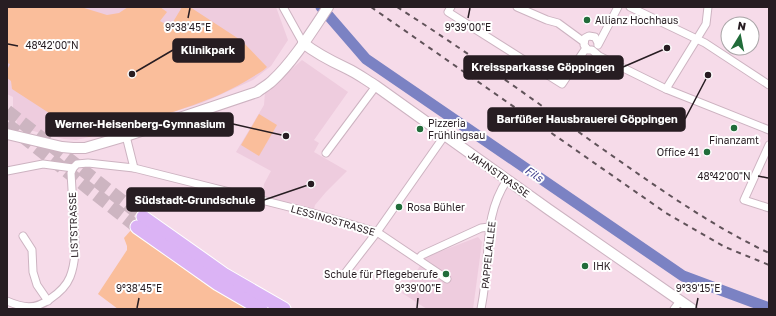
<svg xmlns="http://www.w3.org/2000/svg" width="776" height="316" font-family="'Golos Text',sans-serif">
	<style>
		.built { fill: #eeccde }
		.green { fill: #fabe9b }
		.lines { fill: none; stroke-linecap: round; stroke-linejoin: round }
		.river { stroke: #7b82c3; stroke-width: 11 }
		.highway-tunnel { stroke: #cdb5c1; stroke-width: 13; stroke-dasharray: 13 6; stroke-linecap: butt }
		.street-casing { stroke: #cdb3c1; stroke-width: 9 }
		.secondary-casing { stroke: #cdb3c1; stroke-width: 12 }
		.highway-casing { stroke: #fff; stroke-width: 15 }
		.street { stroke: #fff; stroke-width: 7 }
		.secondary { stroke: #fff; stroke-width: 10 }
		.highway { stroke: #dbb3f5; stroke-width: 13 }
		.rail { stroke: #605259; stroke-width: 2; stroke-dasharray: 5 5; stroke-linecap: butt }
		.ticks { fill: none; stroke: #271d22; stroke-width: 1.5 }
		.poi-dot { fill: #216c3a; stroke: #fff; stroke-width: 1.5 }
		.labels { text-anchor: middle; stroke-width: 4; stroke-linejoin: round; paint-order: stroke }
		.poi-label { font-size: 10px; fill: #271d22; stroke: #fff; text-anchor: start }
		.street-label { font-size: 10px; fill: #271d22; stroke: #fff }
		.water-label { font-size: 11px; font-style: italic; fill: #3c3d8b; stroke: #fff }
		.ticks-label { font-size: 10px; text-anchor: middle; fill: #271d22; stroke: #fff; stroke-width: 4; stroke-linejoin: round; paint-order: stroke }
		.leader { fill: none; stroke: #271d22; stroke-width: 1.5 }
		.callout-dot { fill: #271d22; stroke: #fff; stroke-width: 1.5 }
		.callout { fill: #271d22; stroke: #271d22; stroke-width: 1.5 }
		.callout-label { font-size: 11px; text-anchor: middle; font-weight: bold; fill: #fff }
	</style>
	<rect width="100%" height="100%" fill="#f6dbe9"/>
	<g class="built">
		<path d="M 7,7 L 276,7 L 288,40 L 271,66 L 253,80 L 202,103 L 98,135 L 76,140 L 64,139 L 18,127 L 13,108 L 13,97 L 7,94 Z"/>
		<path d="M 302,60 L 348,92 L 314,140 L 319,143 L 314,152 L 347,171 L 326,192 L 315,205 L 313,213 L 262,200 L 264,184 L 271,171 L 236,152 L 264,105 L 265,92 Z"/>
		<path d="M 478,237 L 482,242 L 473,309 L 427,309 L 402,293 L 426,257 Z"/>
	</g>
	<g class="green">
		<path d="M 7,7 L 81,7 L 107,15 L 119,13 L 128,7 L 160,7 L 167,12 L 160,21 L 170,27 L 182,7 L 190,7 L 242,41 L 267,67 C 261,73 253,76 246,81 C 202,107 150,118 101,133 L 89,137 L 83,135 L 12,89 L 11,81 L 7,78 L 7,70 L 10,64 L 7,63 Z"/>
		<path d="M 259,114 L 277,125 L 259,156 L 241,145 Z"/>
		<path d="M 132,229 L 252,309 L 118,309 L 98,294 L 127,250 L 127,246 L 124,238 Z"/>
	</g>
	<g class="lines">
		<path class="river" d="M 321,7 L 366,59 L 683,276 L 769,308"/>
		<g class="highway-tunnel">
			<path d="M 7,111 L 143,217"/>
			<path d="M 7,124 L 137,227"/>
		</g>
		<defs>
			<g id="street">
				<path d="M 283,7 L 303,43"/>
				<path d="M 451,7 L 448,12 L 562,84 L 586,48"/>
				<path d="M 517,7 L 547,20 L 558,23 L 584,42"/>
				<path d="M 630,7 L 705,43 L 769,85"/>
				<path d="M 598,43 L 595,37 L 589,36 L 585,38 L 584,45 L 588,50 L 592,50 L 599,56 L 666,89 L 769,130"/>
				<path d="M 598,45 L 618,7"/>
				<path d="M 666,89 L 706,24 L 708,7"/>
				<path d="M 126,136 L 134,168"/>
				<path d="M 769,145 L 744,200 L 769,208"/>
				<path d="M 326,153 L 376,86"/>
				<path d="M 7,171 L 43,164 L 73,168 L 77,164 L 88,163 L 134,168 L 313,213 L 377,232 L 447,279"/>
				<path d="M 23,236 L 32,250 L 33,272 L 37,285 L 48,301"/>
				<path d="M 418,259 L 422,255 L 481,228 L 489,227"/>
				<path d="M 346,272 L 377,232 L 445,135"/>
				<path d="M 7,301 C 23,308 35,310 50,299 C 59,293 66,287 70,277 C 77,259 75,240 74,222 C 73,205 72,189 71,173 L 73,168"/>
				<path d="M 481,309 C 484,293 486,276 487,260 C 489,230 490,206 507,180"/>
				<path d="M 674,309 L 680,301"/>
			</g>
			<g id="secondary">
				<path d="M 303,43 C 317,54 331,61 346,68 C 357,73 366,80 376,86 L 548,209 L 692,309"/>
				<path d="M 7,134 L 62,147 L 73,148 L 85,148 L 126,136 L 257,92 C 262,88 268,85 272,81 C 293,62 312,31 328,7"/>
			</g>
			<g id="highway">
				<path d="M 143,217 L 225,275 L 284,309"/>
				<path d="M 137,227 L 218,284 L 261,309"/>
			</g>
		</defs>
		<use href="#street" class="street-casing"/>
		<use href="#secondary" class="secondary-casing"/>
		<use href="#highway" class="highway-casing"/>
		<use href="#street" class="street"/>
		<use href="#secondary" class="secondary"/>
		<use href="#highway" class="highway"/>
		<g class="rail">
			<path d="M 371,7 L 666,213 L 725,247 L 769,265"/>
			<path d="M 397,7 C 468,52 536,102 604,150 C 657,187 710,225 769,253"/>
		</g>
	</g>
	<path class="ticks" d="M 188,18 L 190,8M 468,18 L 470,8M 8,44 L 18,46M 758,176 L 768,178M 137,308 L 139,298M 417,308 L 418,298M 696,308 L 698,298"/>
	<g class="poi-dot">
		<circle cx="587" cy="20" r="4"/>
		<circle cx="734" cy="128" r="4"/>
		<circle cx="420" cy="129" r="4"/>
		<circle cx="707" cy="152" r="4"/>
		<circle cx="399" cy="207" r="4"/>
		<circle cx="585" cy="266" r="4"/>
		<circle cx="446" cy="274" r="4"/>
	</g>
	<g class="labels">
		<g class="poi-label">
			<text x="595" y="24">Allianz Hochhaus</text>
			<text x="428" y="127">Pizzeria<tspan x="428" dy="12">Frühlingsau</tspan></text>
			<text x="734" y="144" text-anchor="middle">Finanzamt</text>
			<text x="699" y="156" text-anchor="end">Office 41</text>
			<text x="407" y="211">Rosa Bühler</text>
			<text x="593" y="270">IHK</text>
			<text x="438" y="278" text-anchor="end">Schule für Pflegeberufe</text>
		</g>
		<g class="street-label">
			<text transform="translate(499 174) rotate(35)" y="4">JAHNSTRASSE</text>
			<text transform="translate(333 220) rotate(16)" y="4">LESSINGSTRASSE</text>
			<text transform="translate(73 225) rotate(-92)" y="4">LISTSTRASSE</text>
			<text transform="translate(488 255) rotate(-84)" y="4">PAPPELALLEE</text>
		</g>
		<g class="water-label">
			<text transform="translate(534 174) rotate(34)" y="4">Fils</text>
		</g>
	</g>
	<g class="ticks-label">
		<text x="188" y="31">9°38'45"E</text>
		<text x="468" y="31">9°39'00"E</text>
		<text x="52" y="49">48°42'00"N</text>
		<text x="724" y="180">48°42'00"N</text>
		<text x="139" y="292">9°38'45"E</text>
		<text x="418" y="292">9°39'00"E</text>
		<text x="698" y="292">9°39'15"E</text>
	</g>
	<path class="leader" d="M132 74L173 50M667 48L623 67M708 75L685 119M286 136L233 124M311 184L264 200"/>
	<g class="callout-dot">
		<circle cx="132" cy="74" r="4"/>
		<circle cx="667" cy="48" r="4"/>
		<circle cx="708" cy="75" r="4"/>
		<circle cx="286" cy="136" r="4"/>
		<circle cx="311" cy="184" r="4"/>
	</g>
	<g class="callout">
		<rect x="173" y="39" width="71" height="23" rx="4"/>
		<rect x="464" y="56" width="159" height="23" rx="4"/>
		<rect x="488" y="108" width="197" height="23" rx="4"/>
		<rect x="46" y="113" width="187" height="23" rx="4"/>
		<rect x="127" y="188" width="137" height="23" rx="4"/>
	</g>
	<g class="callout-label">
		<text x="208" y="54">Klinikpark</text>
		<text x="543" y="71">Kreissparkasse Göppingen</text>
		<text x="587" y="123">Barfüßer Hausbrauerei Göppingen</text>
		<text x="140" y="128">Werner-Heisenberg-Gymnasium</text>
		<text x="195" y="204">Südstadt-Grundschule</text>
	</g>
	<rect width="776" height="316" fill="none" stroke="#271d22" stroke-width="16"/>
	<g transform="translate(740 36) rotate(10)"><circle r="19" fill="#ffffff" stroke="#a9a5a7"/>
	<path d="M0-3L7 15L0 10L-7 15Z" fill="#216c3a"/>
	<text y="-6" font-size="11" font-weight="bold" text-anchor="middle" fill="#271d22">N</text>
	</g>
</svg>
